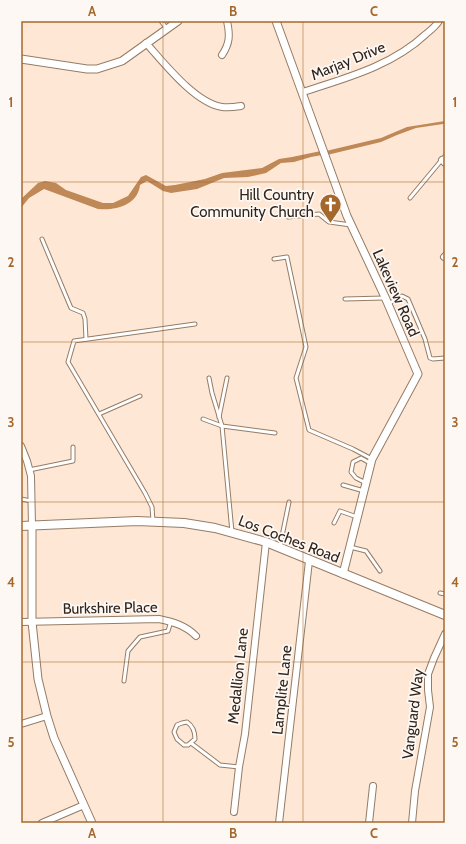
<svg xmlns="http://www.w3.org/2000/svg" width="466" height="844" font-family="Cabin,sans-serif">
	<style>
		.water { fill: #bf8857 }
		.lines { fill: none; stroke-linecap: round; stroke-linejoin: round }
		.service-casing { stroke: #957c66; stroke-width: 5 }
		.minor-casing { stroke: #957c66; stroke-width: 8 }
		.tertiary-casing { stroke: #957c66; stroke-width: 9 }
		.secondary-casing { stroke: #957c66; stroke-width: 10 }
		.service { stroke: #fff; stroke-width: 3 }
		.minor { stroke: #fff; stroke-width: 6 }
		.tertiary { stroke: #fff; stroke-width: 7 }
		.secondary { stroke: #fff; stroke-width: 8 }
		.grid { fill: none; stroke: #a5682c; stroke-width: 1; stroke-opacity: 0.55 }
		.labels { text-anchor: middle; stroke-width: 3.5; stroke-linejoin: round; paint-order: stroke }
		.street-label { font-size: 15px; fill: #2f241b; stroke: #fef8f4 }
		.poi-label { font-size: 15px; fill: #2f241b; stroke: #fef8f4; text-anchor: end }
		.neatline { fill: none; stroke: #a5682c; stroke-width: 1.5 }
		.grid-label { font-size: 13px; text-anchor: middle; font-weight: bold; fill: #a5682c }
	</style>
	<rect width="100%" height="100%" fill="#fee8d5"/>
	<g class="water">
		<path d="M 445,121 L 445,124 L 443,124 L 416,128 L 397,135 L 381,142 L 327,155 L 326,151 L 381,138 L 407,127 Z"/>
		<path d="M 321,151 L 322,155 L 311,157 L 294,162 L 281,163 L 266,173 L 248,177 L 224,178 L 197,189 L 171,193 L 163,191 L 147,181 L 140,185 C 138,205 115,211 98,209 L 44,189 L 29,198 L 21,208 L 21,199 L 38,183 L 45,181 L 56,183 L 66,190 L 103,203 L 113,203 L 128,196 L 141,177 L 146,175 L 166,186 L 175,185 L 205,179 L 222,173 L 262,168 L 279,159 L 292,157 Z"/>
	</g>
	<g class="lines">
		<defs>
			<g id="service">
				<path d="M 161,21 L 167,29"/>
				<path d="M 410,198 L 445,156"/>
				<path d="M 288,217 L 319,214 L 329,222 L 351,225"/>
				<path d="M 42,239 L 71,308 L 83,313 L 85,319 L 86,339"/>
				<path d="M 274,259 L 287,257 L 306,347 L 296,378 L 309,430 L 353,449 L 372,459"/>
				<path d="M 345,299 L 384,298"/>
				<path d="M 388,304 L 402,296 L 408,299 L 425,339 L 430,358 L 433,359 L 445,358"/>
				<path d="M 209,378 L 212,393 L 222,426 L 232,532"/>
				<path d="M 99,414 L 140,396"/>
				<path d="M 219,417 L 227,378"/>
				<path d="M 203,419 L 222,426 L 275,433"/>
				<path d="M 29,470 L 73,461 L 73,447"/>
				<path d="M 366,483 L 356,478 L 351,472 L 353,462 L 361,458 L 370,463"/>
				<path d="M 343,485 L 364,491"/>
				<path d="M 21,499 L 31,501"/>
				<path d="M 153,521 L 152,507 L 145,493 L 68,362 L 74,341 L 195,324"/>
				<path d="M 334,523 L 340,511 L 357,517"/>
				<path d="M 280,546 L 289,502"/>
				<path d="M 350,547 L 366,551 L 380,571"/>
				<path d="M 440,593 L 445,594"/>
				<path d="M 124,681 L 128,651 L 140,637 L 168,631 L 171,621"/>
				<path d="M 187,722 C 193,726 195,733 195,739 L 188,745 L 184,745 L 177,739 L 174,732 L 177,725 L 182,723 Z"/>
				<path d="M 191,743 L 220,765 L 239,767"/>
			</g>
			<g id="minor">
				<path d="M 146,43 C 164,63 195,103 222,107 C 228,108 235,107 241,106"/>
				<path d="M 222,55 C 230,43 230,35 227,21"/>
				<path d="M 303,92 C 346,78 392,66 426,34 C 431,30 436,26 439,21"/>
				<path d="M 442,160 L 445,163"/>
				<path d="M 444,257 L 445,256"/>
				<path d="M 21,446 L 27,461 L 31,476 L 32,526"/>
				<path d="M 21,622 L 159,619 C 173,622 185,625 196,636"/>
				<path d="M 21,724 L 47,716"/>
				<path d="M 234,812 L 239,767 L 245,734 L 266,542"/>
				<path d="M 42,823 L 84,805"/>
				<path d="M 279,823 L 309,561"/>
				<path d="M 369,823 L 373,786"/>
				<path d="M 412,823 L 415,791 L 430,707 L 428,690 L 428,674 L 434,658 L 445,634"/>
			</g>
			<g id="tertiary">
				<path d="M 276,21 L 347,216 L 385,297 L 418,374 L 372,459 L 343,574"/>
				<path d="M 21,59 L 87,69 L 97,69 L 122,61 L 178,21"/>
				<path d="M 32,526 L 32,622 L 38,679 L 47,716 L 54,738 L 92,823"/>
			</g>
			<path id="secondary" d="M 21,526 L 137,521 L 184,523 L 215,528 L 266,542 L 445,615"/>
		</defs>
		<use href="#service" class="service-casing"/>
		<use href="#minor" class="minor-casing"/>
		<use href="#tertiary" class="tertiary-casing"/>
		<use href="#secondary" class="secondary-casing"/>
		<use href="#service" class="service"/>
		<use href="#minor" class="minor"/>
		<use href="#tertiary" class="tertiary"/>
		<use href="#secondary" class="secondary"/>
	</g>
	<path class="grid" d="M 163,21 L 163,823M 303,21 L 303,823M 21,182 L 445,182M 21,342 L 445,342M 21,502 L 445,502M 21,662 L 445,662"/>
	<defs>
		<symbol id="church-pin" viewBox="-11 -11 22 30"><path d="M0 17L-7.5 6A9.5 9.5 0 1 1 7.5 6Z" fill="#a5682c" stroke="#fef8f4"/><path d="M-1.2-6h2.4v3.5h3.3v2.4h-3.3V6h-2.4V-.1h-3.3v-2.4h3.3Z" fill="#fff"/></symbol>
	</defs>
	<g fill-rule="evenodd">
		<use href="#church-pin" x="318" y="192" width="25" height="34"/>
	</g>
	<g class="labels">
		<g class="street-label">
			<text transform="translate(348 61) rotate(-22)" y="5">Marjay Drive</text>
			<text transform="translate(396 293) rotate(66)" y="5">Lakeview Road</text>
			<text transform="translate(289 539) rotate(21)" y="5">Los Coches Road</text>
			<text transform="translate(110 608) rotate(-1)" y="5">Burkshire Place</text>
			<text transform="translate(238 676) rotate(-84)" y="5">Medallion Lane</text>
			<text transform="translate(282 690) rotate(-84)" y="5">Lamplite Lane</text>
			<text transform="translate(413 714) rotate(-83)" y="5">Vanguard Way</text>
		</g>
		<g class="poi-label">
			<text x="314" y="200">Hill Country<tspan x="314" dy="17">Community Church</tspan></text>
		</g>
	</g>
	<rect width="466" height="844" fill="none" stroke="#fef8f4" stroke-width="44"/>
	<rect x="22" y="22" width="422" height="800" class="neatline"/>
	<g class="grid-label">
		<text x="92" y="16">A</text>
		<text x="233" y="16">B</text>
		<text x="374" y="16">C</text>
		<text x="11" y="107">1</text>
		<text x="455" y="107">1</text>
		<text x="11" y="267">2</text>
		<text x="455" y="267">2</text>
		<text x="11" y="427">3</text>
		<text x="455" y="427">3</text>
		<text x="11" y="587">4</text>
		<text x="455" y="587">4</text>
		<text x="11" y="747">5</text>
		<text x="455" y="747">5</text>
		<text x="92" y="838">A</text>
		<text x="233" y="838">B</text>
		<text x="374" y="838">C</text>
	</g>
</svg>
